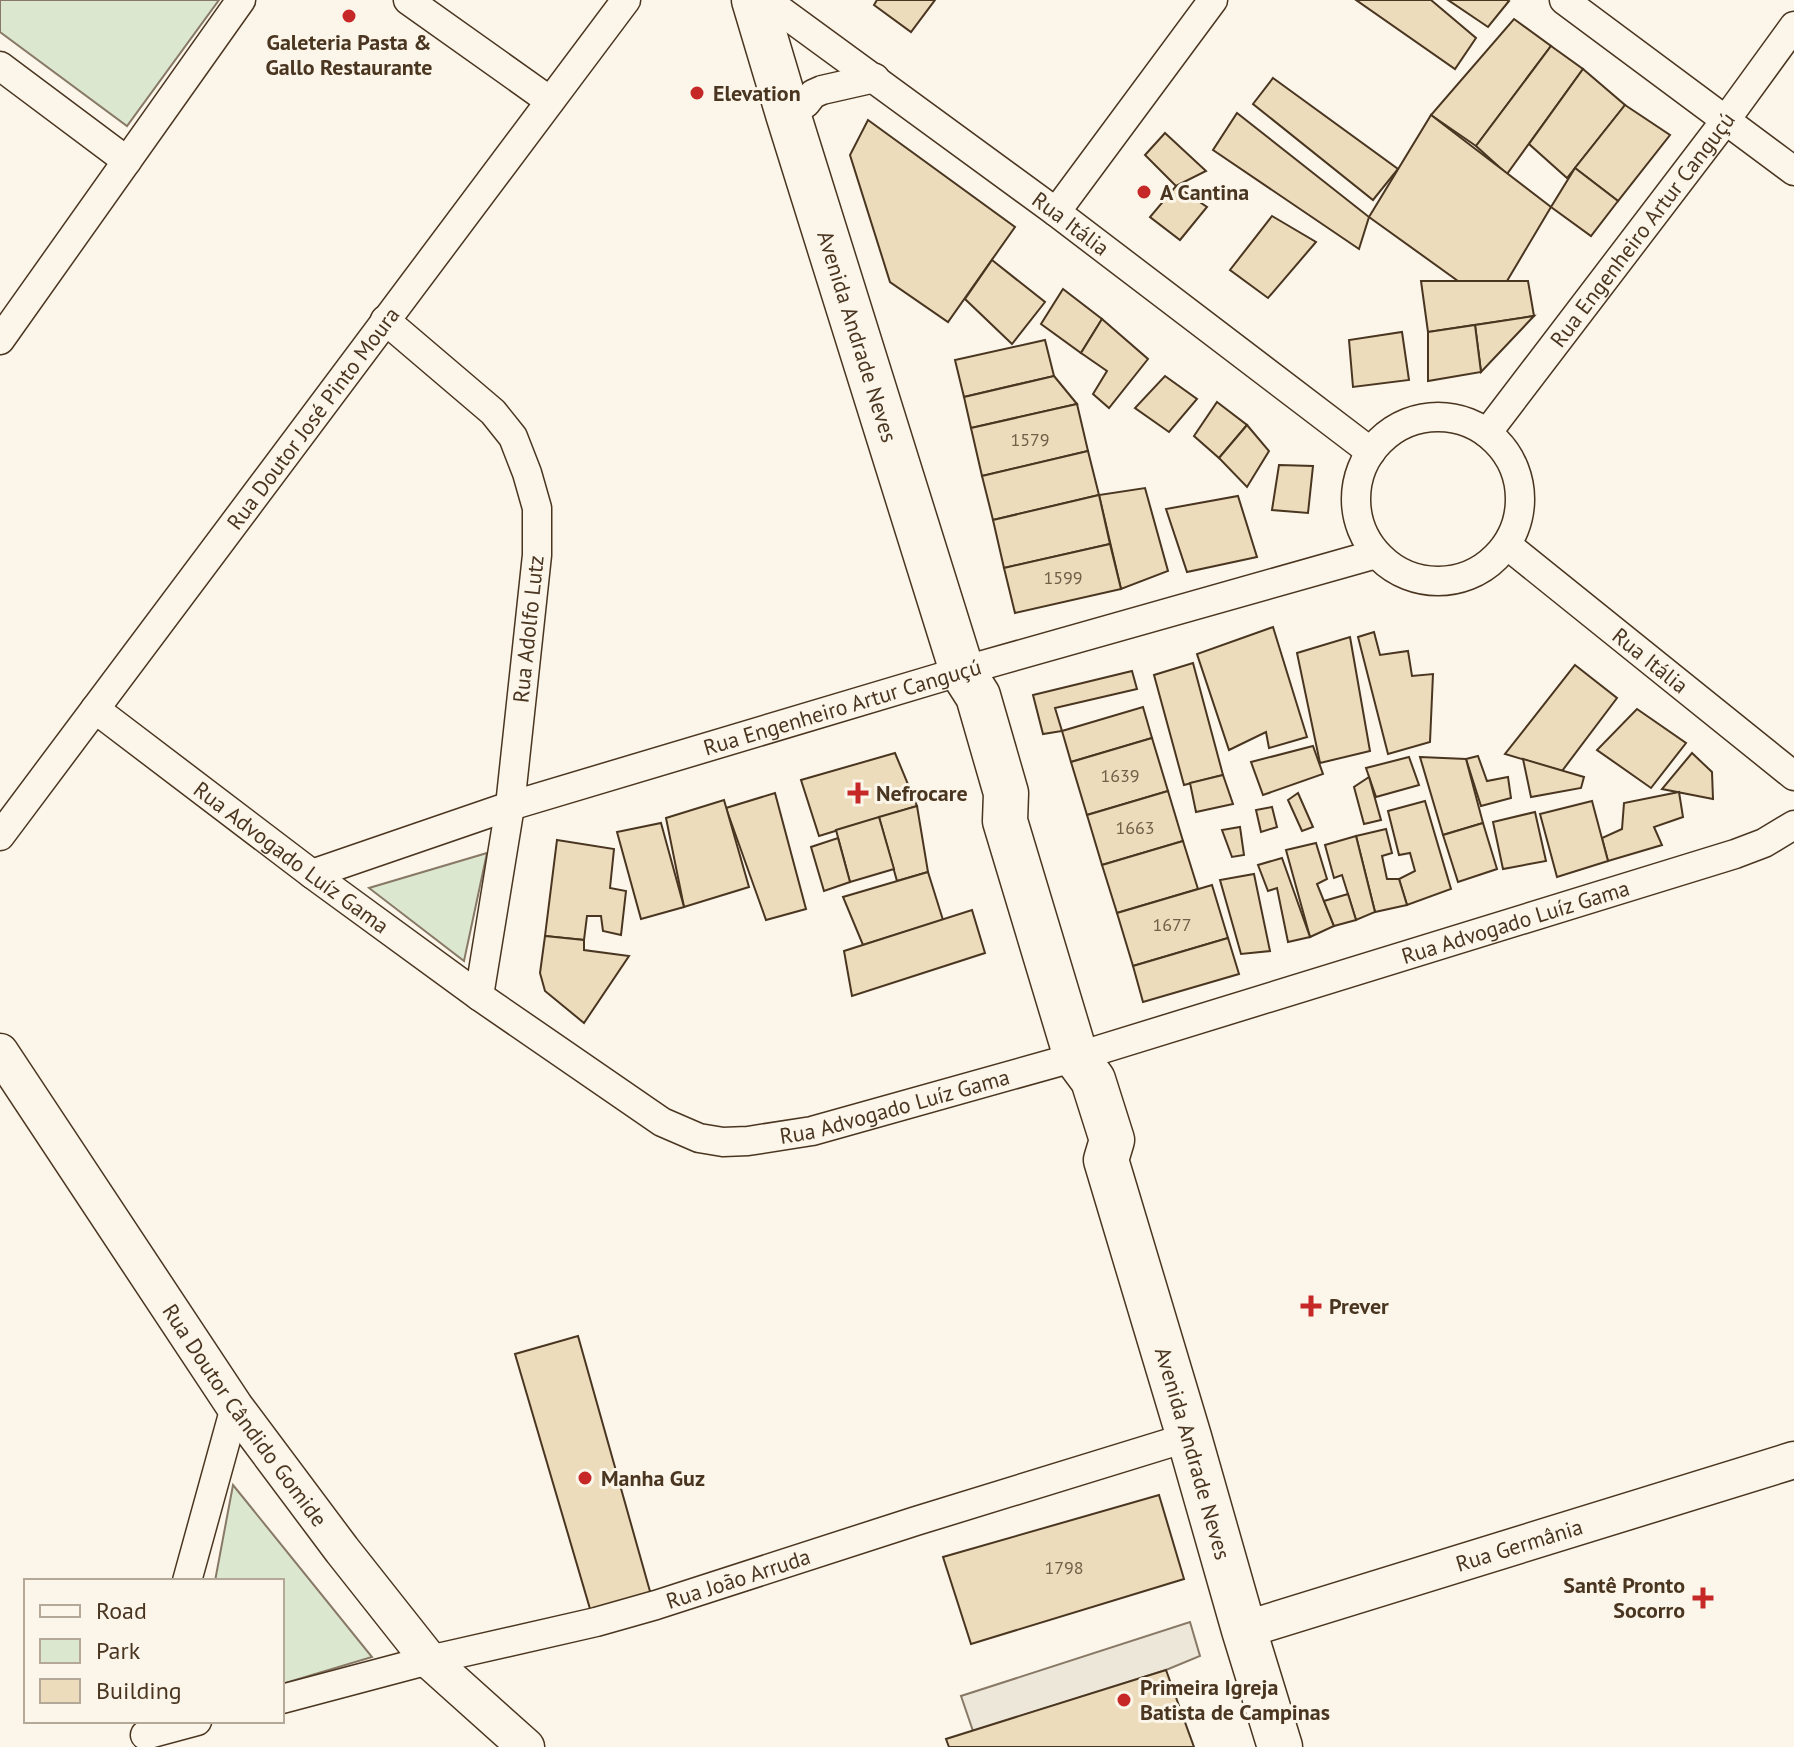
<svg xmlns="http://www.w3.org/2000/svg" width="1794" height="1747" font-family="'PT Sans',sans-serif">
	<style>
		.green { fill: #dce7d0; stroke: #887966; stroke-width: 2 }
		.parking { fill: #ede7d9; stroke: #887966; stroke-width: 2 }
		.building { fill: #ecdcbc; stroke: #4a3520; stroke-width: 2 }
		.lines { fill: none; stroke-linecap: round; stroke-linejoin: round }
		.minor-casing { stroke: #4a3520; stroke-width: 31 }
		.tertiary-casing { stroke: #4a3520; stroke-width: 39 }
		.primary-casing { stroke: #4a3520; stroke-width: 47 }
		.minor { stroke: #fbf6e9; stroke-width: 28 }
		.tertiary { stroke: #fbf6e9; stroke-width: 36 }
		.primary { stroke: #fbf6e9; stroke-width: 44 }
		.poi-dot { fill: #c62828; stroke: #fbf6e9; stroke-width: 3 }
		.labels { text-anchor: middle; stroke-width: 6; stroke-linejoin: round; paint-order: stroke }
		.number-label { font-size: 18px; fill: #725f47 }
		.poi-label { font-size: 22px; font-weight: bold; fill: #4a3520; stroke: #fbf6e9; text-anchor: start }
		.street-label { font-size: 22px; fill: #4a3520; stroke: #fbf6e9 }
	</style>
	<rect width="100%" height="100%" fill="#fbf6e9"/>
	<g class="green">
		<path d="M 0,0 L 219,0 L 127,126 L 0,32 Z"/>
		<path d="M 487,853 L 464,961 L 369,888 Z"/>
		<path d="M 233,1485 L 372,1657 L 282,1684 L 282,1581 L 215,1581 Z"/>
	</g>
	<path class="parking" d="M 1190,1622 L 1200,1656 L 1166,1670 L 973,1731 L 961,1696 Z"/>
	<g class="building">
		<path d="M 877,0 L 935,0 L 911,32 L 874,5 Z"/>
		<path d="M 1356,0 L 1431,0 L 1476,38 L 1455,69 Z"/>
		<path d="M 1448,0 L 1507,0 L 1509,1 L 1488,27 Z"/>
		<path d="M 1514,19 L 1551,46 L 1476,146 L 1431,115 Z"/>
		<path d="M 1551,46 L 1583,69 L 1507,174 L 1476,146 Z"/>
		<path d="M 1583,69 L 1625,105 L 1567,178 L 1529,144 Z"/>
		<path d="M 1273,78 L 1398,169 L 1373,200 L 1253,104 Z"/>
		<path d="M 1625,105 L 1670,135 L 1618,201 L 1575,168 Z"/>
		<path d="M 1237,113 L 1369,217 L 1359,249 L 1213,150 Z"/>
		<path d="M 1431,115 L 1551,207 L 1507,281 L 1458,281 L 1369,217 Z"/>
		<path d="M 868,120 L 1015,227 L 948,322 L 890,282 L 850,155 Z"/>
		<path d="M 1165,133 L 1206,171 L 1176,186 L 1145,155 Z"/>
		<path d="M 1575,168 L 1618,201 L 1591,236 L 1551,207 Z"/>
		<path d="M 1176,186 L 1207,207 L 1180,240 L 1150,217 Z"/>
		<path d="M 1272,216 L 1316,242 L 1268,298 L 1230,270 Z"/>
		<path d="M 992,260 L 1045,302 L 1012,344 L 965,299 Z"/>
		<path d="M 1421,281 L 1528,281 L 1534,316 L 1428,332 Z"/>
		<path d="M 1063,289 L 1102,319 L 1081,353 L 1041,324 Z"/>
		<path d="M 1534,316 L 1481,372 L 1475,325 Z"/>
		<path d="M 1102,319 L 1148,359 L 1109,408 L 1093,394 L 1107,371 L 1081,353 Z"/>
		<path d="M 1475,325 L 1481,372 L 1428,381 L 1428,332 Z"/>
		<path d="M 1402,332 L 1409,380 L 1353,387 L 1349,340 Z"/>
		<path d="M 1045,340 L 1054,376 L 964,397 L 955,360 Z"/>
		<path d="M 1054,376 L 1077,404 L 971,428 L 964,397 Z"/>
		<path d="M 1165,376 L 1197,399 L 1169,432 L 1135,408 Z"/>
		<path d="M 1217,402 L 1247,425 L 1219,458 L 1194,436 Z"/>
		<path d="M 1077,404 L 1088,451 L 982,476 L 971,428 Z"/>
		<path d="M 1247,425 L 1269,451 L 1247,487 L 1219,458 Z"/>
		<path d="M 1088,451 L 1099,495 L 993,520 L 982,476 Z"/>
		<path d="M 1279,465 L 1313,466 L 1308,513 L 1272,510 Z"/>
		<path d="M 1145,488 L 1168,571 L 1121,589 L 1099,495 Z"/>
		<path d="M 1099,495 L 1110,544 L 1004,568 L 993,520 Z"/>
		<path d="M 1238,496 L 1257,557 L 1187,572 L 1166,509 Z"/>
		<path d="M 1110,544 L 1121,589 L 1015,613 L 1004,568 Z"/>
		<path d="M 1273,627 L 1307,737 L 1269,748 L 1266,732 L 1229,750 L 1197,654 Z"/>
		<path d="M 1374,632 L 1380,655 L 1408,651 L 1412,676 L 1433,674 L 1430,742 L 1388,754 L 1358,637 Z"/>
		<path d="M 1350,637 L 1370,751 L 1320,763 L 1297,653 Z"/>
		<path d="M 1193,663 L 1223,775 L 1184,785 L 1154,675 Z"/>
		<path d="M 1575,665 L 1617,698 L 1562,771 L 1505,754 Z"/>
		<path d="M 1132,671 L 1137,689 L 1055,708 L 1062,731 L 1043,734 L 1033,695 Z"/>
		<path d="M 1143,707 L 1152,738 L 1071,762 L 1062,731 Z"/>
		<path d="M 1637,709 L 1686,743 L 1651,788 L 1597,750 Z"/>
		<path d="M 1152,738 L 1168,791 L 1087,815 L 1071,762 Z"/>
		<path d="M 1313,746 L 1323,774 L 1263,795 L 1251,762 Z"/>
		<path d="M 895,753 L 917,806 L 819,836 L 801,780 Z"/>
		<path d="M 1692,753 L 1712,772 L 1713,799 L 1662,789 Z"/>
		<path d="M 1478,756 L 1487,781 L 1508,777 L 1511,798 L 1481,806 L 1466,759 Z"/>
		<path d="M 1409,757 L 1419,785 L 1376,797 L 1366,768 Z"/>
		<path d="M 1420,757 L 1466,759 L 1483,823 L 1443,835 Z"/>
		<path d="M 1523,759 L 1584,777 L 1581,788 L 1531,797 Z"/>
		<path d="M 1223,775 L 1233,804 L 1196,812 L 1190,783 Z"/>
		<path d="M 1369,777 L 1381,820 L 1364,824 L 1354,787 Z"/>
		<path d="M 1168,791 L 1183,841 L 1102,865 L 1087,815 Z"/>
		<path d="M 1679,792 L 1683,817 L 1654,827 L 1662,845 L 1608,861 L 1602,838 L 1622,829 L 1624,803 Z"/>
		<path d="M 775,793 L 806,909 L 766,920 L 726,808 Z"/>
		<path d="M 1298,793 L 1313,827 L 1302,831 L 1288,800 Z"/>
		<path d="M 724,800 L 749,887 L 684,907 L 666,818 Z"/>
		<path d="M 1425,801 L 1451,889 L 1407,905 L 1399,879 L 1415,871 L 1410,853 L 1399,855 L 1388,811 Z"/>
		<path d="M 1592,801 L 1608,861 L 1557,877 L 1540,814 Z"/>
		<path d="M 917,806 L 928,872 L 897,881 L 879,817 Z"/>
		<path d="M 1272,807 L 1277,827 L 1261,832 L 1256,810 Z"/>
		<path d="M 1535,812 L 1546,861 L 1503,869 L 1493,822 Z"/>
		<path d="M 879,817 L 894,869 L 850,882 L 836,830 Z"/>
		<path d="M 661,823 L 684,907 L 641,919 L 617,832 Z"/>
		<path d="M 1483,823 L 1497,869 L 1458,882 L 1443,835 Z"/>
		<path d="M 1240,827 L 1244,855 L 1232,857 L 1222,830 Z"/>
		<path d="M 1386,829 L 1392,853 L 1382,856 L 1387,879 L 1399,879 L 1407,905 L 1375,912 L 1356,836 Z"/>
		<path d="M 1356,836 L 1375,912 L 1356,920 L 1342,875 L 1334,878 L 1325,845 Z"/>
		<path d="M 838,838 L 850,882 L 824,891 L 811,847 Z"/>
		<path d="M 557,840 L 614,849 L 610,888 L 626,891 L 621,935 L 603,931 L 601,916 L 587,916 L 584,940 L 545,936 Z"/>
		<path d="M 1183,841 L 1198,889 L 1117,913 L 1102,865 Z"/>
		<path d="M 1316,843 L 1327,879 L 1317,884 L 1334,926 L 1310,937 L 1286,850 Z"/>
		<path d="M 1282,858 L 1310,937 L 1288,942 L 1277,888 L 1268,891 L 1258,865 Z"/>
		<path d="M 928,872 L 943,920 L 863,945 L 843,897 Z"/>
		<path d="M 1254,874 L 1270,951 L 1241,954 L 1220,880 Z"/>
		<path d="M 1212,885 L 1228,938 L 1133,966 L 1117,913 Z"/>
		<path d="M 1348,894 L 1356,920 L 1334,926 L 1324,901 Z"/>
		<path d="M 972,910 L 985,953 L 852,996 L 844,951 Z"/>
		<path d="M 545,936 L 584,940 L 584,950 L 629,956 L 584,1023 L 545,991 L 540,973 Z"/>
		<path d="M 1228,938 L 1239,974 L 1143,1002 L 1133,966 Z"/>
		<path d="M 578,1336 L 653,1602 L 593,1619 L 515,1354 Z"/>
		<path d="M 1159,1495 L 1184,1579 L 971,1644 L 943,1557 Z"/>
		<path d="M 1166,1670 L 1194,1747 L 949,1747 L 946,1739 Z"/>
	</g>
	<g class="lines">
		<defs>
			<g id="minor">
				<path d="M 408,0 L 550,101"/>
				<path id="s1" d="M 766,0 L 1056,212 L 1371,452"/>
				<path d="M 1564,0 L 1794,171"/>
				<path d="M 0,66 L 127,161"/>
				<path d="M 788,114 L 806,103 L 813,94 L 822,90 L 875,78"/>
				<path d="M 1056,212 L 1213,0"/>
				<path d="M 385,320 L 493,412 L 513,437 L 527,473 L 537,508 L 537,555 L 510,806 L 479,996"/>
				<path d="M 0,340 L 241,0"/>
				<circle cx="1438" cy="499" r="82"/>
				<path id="s2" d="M 1487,433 L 1725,121 L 1794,26"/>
				<path id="s3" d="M 1507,545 L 1794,776"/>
				<path id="s4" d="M 95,709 L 312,874 L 479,996 L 662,1122 L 699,1138 L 723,1142 L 748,1141 L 812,1131 L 1076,1057 L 1735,854 L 1764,843 L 1794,825"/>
				<path id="s5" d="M 0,836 L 626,0"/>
				<path id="s6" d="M 312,874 L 510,806 L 962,671 L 1376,554"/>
				<path d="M 187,1581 L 235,1407"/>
				<path id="s7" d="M 282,1699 L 429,1660 L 596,1622 L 656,1605 L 916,1521 L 1189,1437"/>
				<path d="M 145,1735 L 197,1721"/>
			</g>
			<g id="tertiary">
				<path id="s8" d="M 0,1052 L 235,1407 L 342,1550 L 429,1660 L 526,1747"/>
				<path id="s9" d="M 1244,1630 L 1794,1460"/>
			</g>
			<g id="primary">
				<path id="s10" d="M 754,0 L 788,114 L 962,671 L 978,696 L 1006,793 L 1005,821 L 1076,1057 L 1093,1080 L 1112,1140 L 1106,1160 L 1189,1437 L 1244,1630 L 1280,1747"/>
			</g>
		</defs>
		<use href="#minor" class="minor-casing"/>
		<use href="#tertiary" class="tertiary-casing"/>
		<use href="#primary" class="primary-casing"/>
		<use href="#minor" class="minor"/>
		<use href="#tertiary" class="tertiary"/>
		<use href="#primary" class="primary"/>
	</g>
	<g class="poi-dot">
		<circle cx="349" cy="16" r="8"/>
		<circle cx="697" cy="93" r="8"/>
		<circle cx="1144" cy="192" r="8"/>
		<path d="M854 781h8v8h8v8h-8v8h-8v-8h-8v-8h8z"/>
		<path d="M1307 1294h8v8h8v8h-8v8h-8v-8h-8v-8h8z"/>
		<circle cx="585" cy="1478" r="8"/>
		<path d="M1699 1586h8v8h8v8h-8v8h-8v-8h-8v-8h8z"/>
		<circle cx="1124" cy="1700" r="8"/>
	</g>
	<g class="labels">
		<g class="number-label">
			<text x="1030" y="446">1579</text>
			<text x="1063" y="584">1599</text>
			<text x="1120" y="782">1639</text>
			<text x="1135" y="834">1663</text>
			<text x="1172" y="931">1677</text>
			<text x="1064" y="1574">1798</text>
		</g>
		<g class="poi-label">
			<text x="349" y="50" text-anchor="middle">Galeteria Pasta &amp;<tspan x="349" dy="25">Gallo Restaurante</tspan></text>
			<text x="713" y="101">Elevation</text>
			<text x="1160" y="200">A Cantina</text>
			<text x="876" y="801">Nefrocare</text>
			<text x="1329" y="1314">Prever</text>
			<text x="601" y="1486">Manha Guz</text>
			<text x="1685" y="1593" text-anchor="end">Santê Pronto<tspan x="1685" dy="25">Socorro</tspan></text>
			<text x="1140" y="1695">Primeira Igreja<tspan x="1140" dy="25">Batista de Campinas</tspan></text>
		</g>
		<g class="street-label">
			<text dy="8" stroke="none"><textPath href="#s1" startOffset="378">Rua Itália</textPath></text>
			<text dy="8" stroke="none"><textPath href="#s2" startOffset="256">Rua Engenheiro Artur Canguçú</textPath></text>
			<text dy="8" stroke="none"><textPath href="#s10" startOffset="352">Avenida Andrade Neves</textPath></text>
			<text dy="8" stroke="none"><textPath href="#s5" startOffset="522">Rua Doutor José Pinto Moura</textPath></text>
			<text transform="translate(528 629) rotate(-84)" y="8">Rua Adolfo Lutz</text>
			<text dy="8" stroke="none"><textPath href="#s3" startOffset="184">Rua Itália</textPath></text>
			<text dy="8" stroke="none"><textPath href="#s6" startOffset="556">Rua Engenheiro Artur Canguçú</textPath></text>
			<text dy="8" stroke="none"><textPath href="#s4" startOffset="246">Rua Advogado Luíz Gama</textPath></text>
			<text dy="8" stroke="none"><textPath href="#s4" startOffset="1590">Rua Advogado Luíz Gama</textPath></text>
			<text dy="8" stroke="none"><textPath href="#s4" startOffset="942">Rua Advogado Luíz Gama</textPath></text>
			<text dy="8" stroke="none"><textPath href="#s8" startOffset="438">Rua Doutor Cândido Gomide</textPath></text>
			<text dy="8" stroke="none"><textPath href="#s10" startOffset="1526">Avenida Andrade Neves</textPath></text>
			<text dy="8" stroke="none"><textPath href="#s9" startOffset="288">Rua Germânia</textPath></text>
			<text dy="8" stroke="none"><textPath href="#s7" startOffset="472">Rua João Arruda</textPath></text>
		</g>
	</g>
	<rect x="24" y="1579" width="260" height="144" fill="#fbf6e9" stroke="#b4a999" stroke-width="2"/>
	<rect x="40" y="1605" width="40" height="12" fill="#fbf6e9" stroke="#b4a999" stroke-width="2"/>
	<text x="96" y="1619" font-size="24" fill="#4a3520">Road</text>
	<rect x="40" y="1639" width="40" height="24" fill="#dce7d0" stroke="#b4a999" stroke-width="2"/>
	<text x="96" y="1659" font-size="24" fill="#4a3520">Park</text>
	<rect x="40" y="1679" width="40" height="24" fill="#ecdcbc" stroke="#b4a999" stroke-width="2"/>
	<text x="96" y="1699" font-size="24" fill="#4a3520">Building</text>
</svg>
